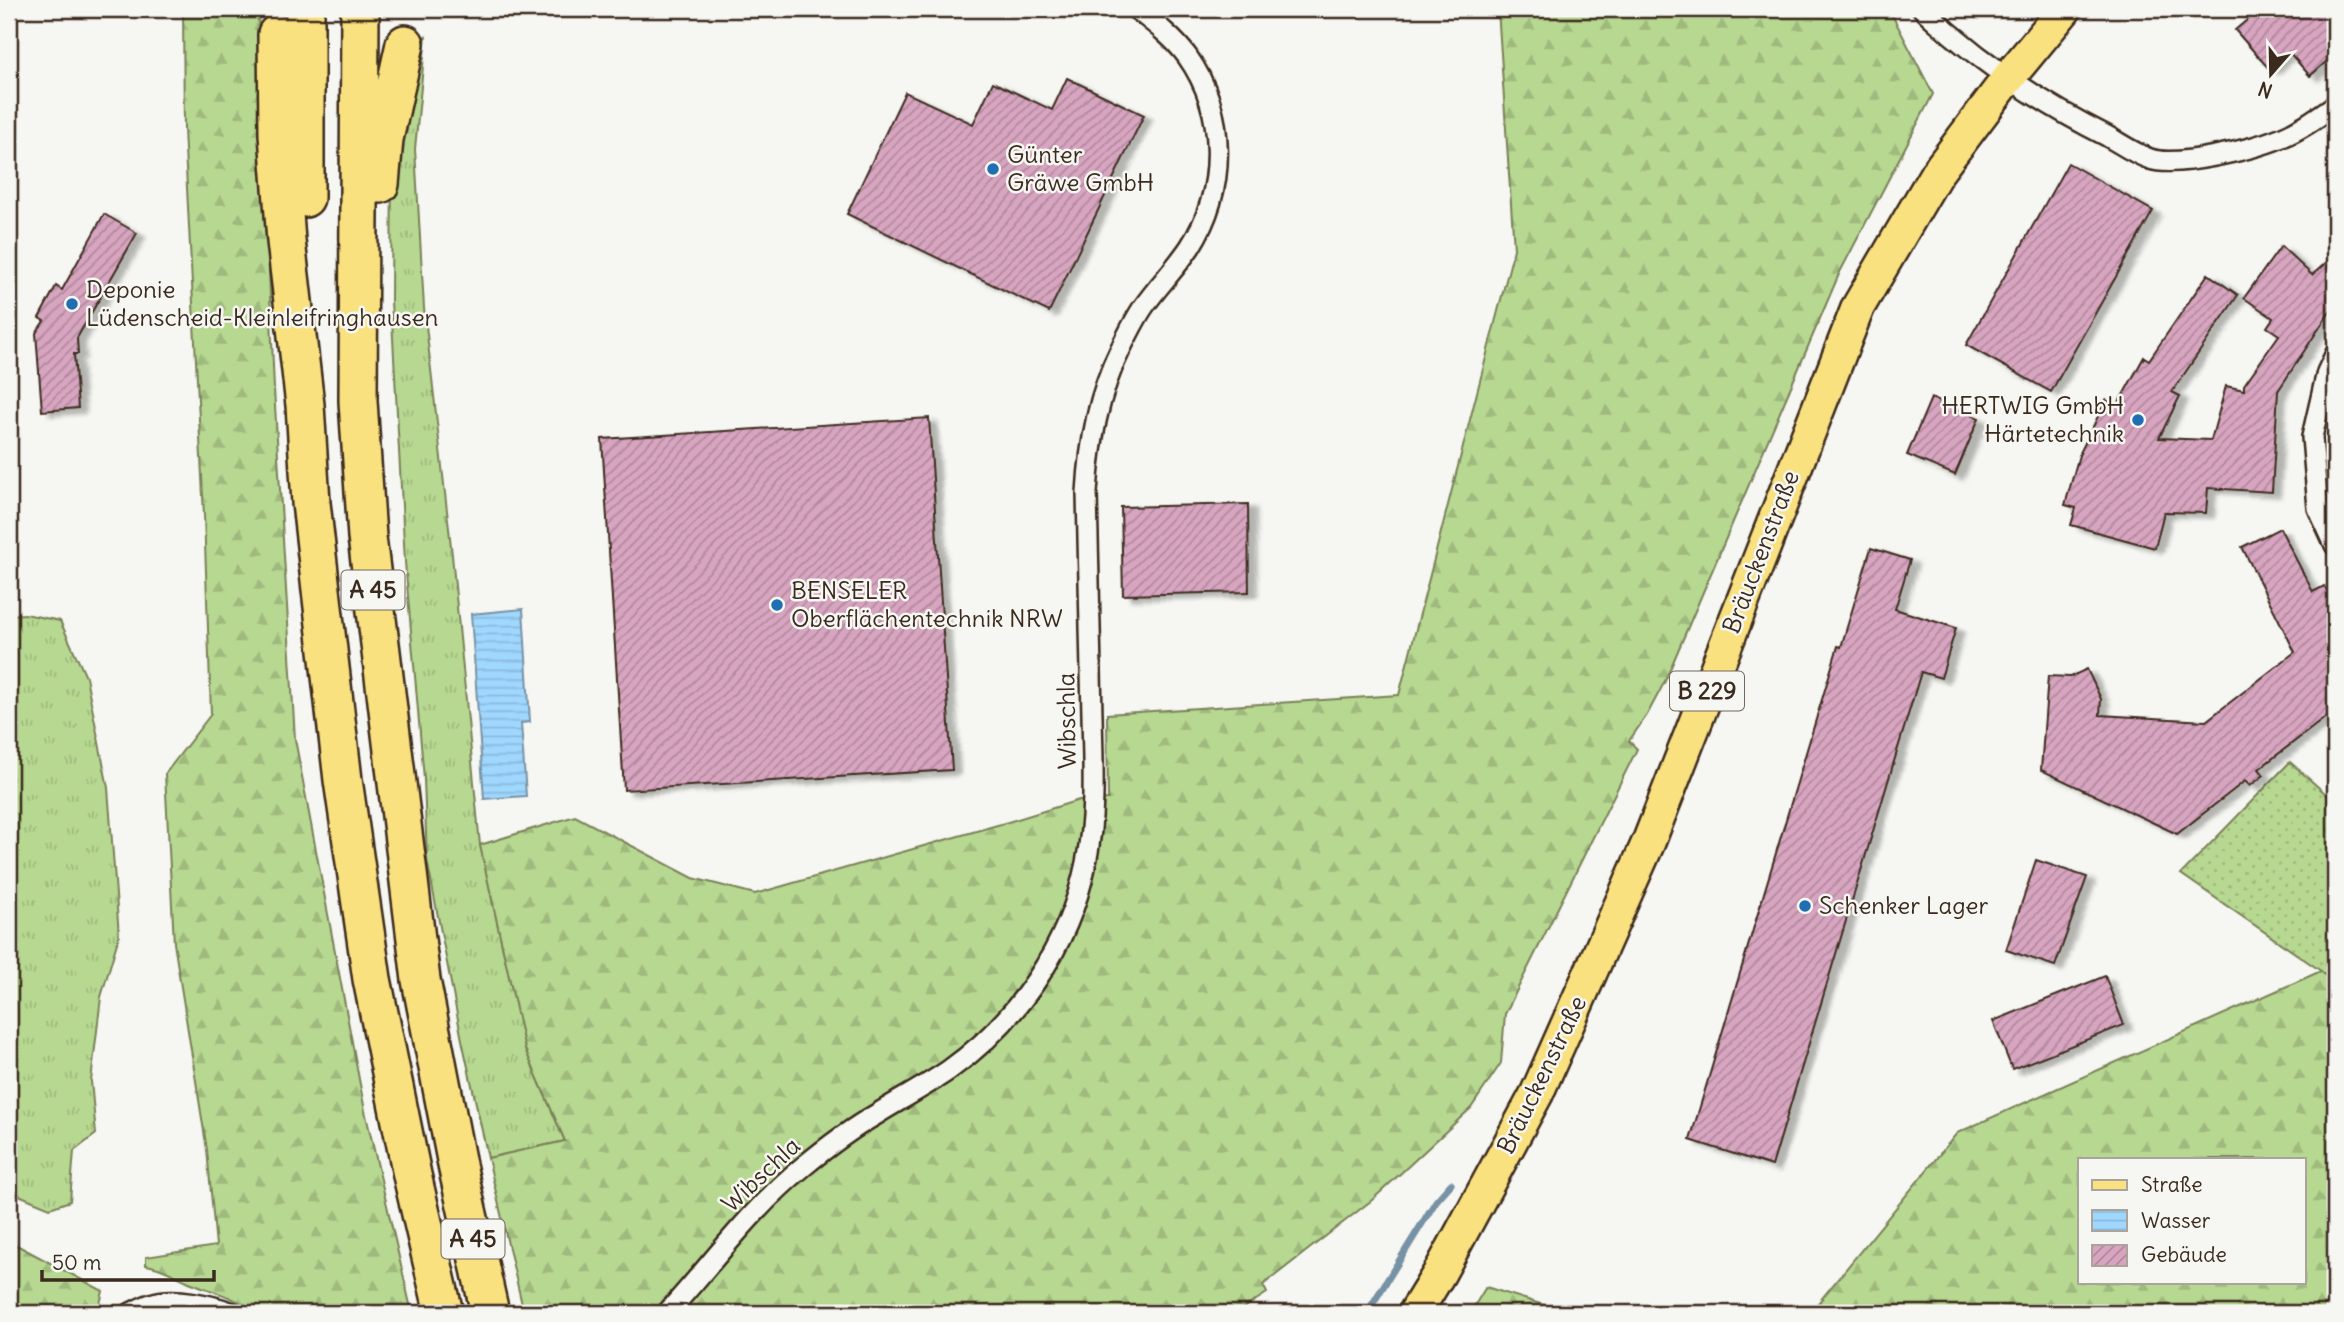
<svg xmlns="http://www.w3.org/2000/svg" width="2344" height="1322" font-family="Delius,sans-serif">
	<style>
		.grass { fill: url(#grass-tufts); stroke: #798158; stroke-width: 2 }
		.forest { fill: url(#forest-firs); stroke: #798158; stroke-width: 2; fill-rule: evenodd }
		.garden { fill: url(#garden-dots); stroke: #798158; stroke-width: 2 }
		.water { fill: url(#water-rules); stroke: #7792a5; stroke-width: 2 }
		.lines { fill: none; stroke-linecap: round; stroke-linejoin: round }
		.stream { stroke: #7792a5; stroke-width: 7 }
		.building { fill: url(#building-hatch); stroke: #3b2a1e; stroke-width: 2; filter: url(#shadow) }
		.street-casing { stroke: #3b2a1e; stroke-width: 24 }
		.primary-casing { stroke: #3b2a1e; stroke-width: 37 }
		.highway-casing { stroke: #3b2a1e; stroke-width: 42 }
		.street { stroke: #f6f6f2; stroke-width: 19 }
		.primary { stroke: #fae180; stroke-width: 32 }
		.highway { stroke: #fae180; stroke-width: 37 }
		.poi-dot { fill: #1f6fb2; stroke: #f6f6f2; stroke-width: 2.5 }
		.labels { text-anchor: middle; stroke-width: 5; stroke-linejoin: round; paint-order: stroke }
		.shield { fill: #f6f6f2; stroke: #73675e; stroke-width: 2 }
		.shield-label { font-size: 23px; font-weight: bold; fill: #3b2a1e }
		.poi-label { font-size: 24px; fill: #3b2a1e; stroke: #f6f6f2; text-anchor: start }
		.street-label { font-size: 24px; fill: #3b2a1e; stroke: #f6f6f2 }
	</style>
	<defs>
		<pattern id="grass-tufts" width="24" height="20" patternUnits="userSpaceOnUse" patternTransform="scale(1.75)"><rect width="24" height="20" fill="#b7d891"/><path d="M3 7l-1-3M5 7V3M7 7l1-3M15 17l-1-3M17 17v-4M19 17l1-3" fill="none" stroke="#9eba7d"/></pattern>
		<pattern id="forest-firs" width="22" height="20" patternUnits="userSpaceOnUse" patternTransform="scale(1.75)"><rect width="22" height="20" fill="#b7d891"/><path d="M5 1l3.5 6h-7zM16 11l3.5 6h-7z" fill="#9eba7d"/></pattern>
		<pattern id="garden-dots" width="8" height="8" patternUnits="userSpaceOnUse" patternTransform="scale(1.75)"><rect width="8" height="8" fill="#b7d891"/><path d="M2 2h.1M6 6h.1" fill="none" stroke="#9eba7d" stroke-width="1.8" stroke-linecap="round"/></pattern>
		<pattern id="water-rules" width="6" height="5" patternUnits="userSpaceOnUse" patternTransform="scale(1.75)"><rect width="6" height="5" fill="#9fd7ff"/><path d="M0 2.5h6" fill="none" stroke="#8ab9da"/></pattern>
		<pattern id="building-hatch" width="6" height="6" patternUnits="userSpaceOnUse" patternTransform="scale(1.75)"><rect width="6" height="6" fill="#d8a5c0"/><path d="M-1 1l2-2M0 6l6-6M5 7l2-2" fill="none" stroke="#b0879b"/></pattern>
		<filter id="shadow"><feDropShadow dx="8" dy="4.5" stdDeviation="2" flood-color="#0004"/></filter>
	</defs>
	<rect width="100%" height="100%" fill="#f6f6f2"/>
	<filter id="ink" filterUnits="userSpaceOnUse"><feTurbulence type="fractalNoise" baseFrequency=".0143" numOctaves="2"/><feDisplacementMap in="SourceGraphic" scale="14" xChannelSelector="R" yChannelSelector="G"/><feConvolveMatrix kernelMatrix="1 2 1 2 8 2 1 2 1" color-interpolation-filters="sRGB"/></filter>
	<g filter="url(#ink)">
		<g class="grass">
			<path d="M 426,35 L 415,149 L 424,308 L 452,555 L 480,845 L 525,1049 L 565,1141 L 488,1158 L 462,1040 L 427,860 L 424,779 L 405,562 L 391,301 L 392,155 L 415,59 Z"/>
			<path d="M 25,614 L 60,621 L 86,677 L 108,788 L 114,868 L 119,936 L 101,997 L 91,1081 L 96,1134 L 74,1151 L 70,1201 L 50,1208 L 9,1191 L 9,615 Z"/>
		</g>
		<g class="forest">
			<path d="M 183,9 L 258,9 L 274,389 L 295,739 L 365,1111 L 412,1313 L 257,1313 C 237,1297 210,1291 187,1281 C 173,1275 162,1267 146,1265 L 146,1257 L 216,1246 L 207,1150 L 174,943 L 165,774 L 211,714 L 204,515 L 184,130 Z"/>
			<path d="M 1498,9 L 1889,9 L 1933,94 L 1839,274 L 1665,681 L 1647,715 L 1629,741 L 1637,749 L 1505,1014 L 1501,1063 L 1471,1108 L 1372,1200 L 1263,1285 L 1267,1293 L 1236,1313 L 524,1313 L 488,1158 L 565,1141 L 525,1049 L 480,845 L 575,816 L 693,878 L 755,894 L 1008,822 L 1079,800 L 1108,799 L 1107,714 L 1399,695 L 1514,249 Z"/>
			<path d="M 2321,971 L 2335,985 L 2335,1313 L 1810,1313 L 1957,1133 ZM 2080,1159 L 2304,1159 L 2304,1282 L 2080,1282 Z"/>
			<path d="M 9,1241 L 103,1291 L 98,1313 L 9,1313 Z"/>
			<path d="M 1486,1287 L 1569,1313 L 1470,1313 Z"/>
		</g>
		<path class="garden" d="M 2290,762 L 2335,802 L 2335,985 L 2321,971 L 2181,874 Z"/>
		<path class="water" d="M 523,609 L 530,722 L 521,723 L 526,796 L 484,799 L 471,614 Z"/>
		<g class="lines">
			<path class="stream" d="M 1367,1313 L 1436,1201 L 1451,1184"/>
		</g>
		<g class="building">
			<path d="M 2260,9 L 2335,9 L 2335,54 L 2310,76 L 2289,52 L 2270,70 L 2235,30 Z"/>
			<path d="M 1067,78 L 1144,115 L 1049,312 L 847,214 L 905,92 L 973,124 L 993,82 L 1052,110 Z"/>
			<path d="M 2068,163 L 2153,211 L 2051,392 L 1966,345 Z"/>
			<path d="M 104,214 L 137,233 L 77,338 L 78,354 L 74,354 L 78,408 L 42,411 L 36,333 L 44,321 L 39,318 L 56,286 L 62,290 Z"/>
			<path d="M 2281,246 L 2312,275 L 2335,255 L 2335,304 L 2278,391 L 2272,492 L 2208,488 L 2206,513 L 2164,512 L 2155,548 L 2071,525 L 2076,508 L 2065,505 L 2079,455 L 2106,400 L 2117,406 L 2144,357 L 2149,360 L 2208,274 L 2238,295 L 2172,392 L 2180,396 L 2159,438 L 2211,440 L 2226,386 L 2244,390 L 2244,385 L 2279,335 L 2267,327 L 2273,318 L 2244,298 Z"/>
			<path d="M 1931,398 L 1979,418 L 1955,475 L 1907,455 Z"/>
			<path d="M 929,418 L 952,770 L 624,790 L 602,439 Z"/>
			<path d="M 1248,504 L 1249,592 L 1123,595 L 1121,507 Z"/>
			<path d="M 2280,528 L 2313,592 L 2324,586 L 2335,605 L 2335,710 L 2259,769 L 2264,775 L 2250,786 L 2245,781 L 2177,834 L 2041,770 L 2048,676 L 2070,677 L 2087,669 L 2101,699 L 2100,715 L 2206,721 L 2295,652 L 2242,547 Z"/>
			<path d="M 1871,548 L 1910,560 L 1895,609 L 1956,628 L 1941,678 L 1921,672 L 1772,1166 L 1690,1140 L 1838,646 L 1841,647 Z"/>
			<path d="M 2036,860 L 2087,877 L 2055,966 L 2006,950 Z"/>
			<path d="M 2105,976 L 2124,1025 L 2012,1069 L 1993,1021 Z"/>
		</g>
		<g class="lines">
			<defs>
				<g id="street">
					<path d="M 1923,9 C 1977,60 2041,103 2107,136 C 2121,144 2135,154 2150,159 C 2177,168 2253,149 2280,138 C 2300,130 2318,117 2335,105"/>
					<path d="M 2335,355 L 2327,372 L 2312,437 L 2318,508 L 2335,545"/>
					<path d="M 131,1313 C 137,1310 144,1306 151,1304 C 173,1296 212,1305 233,1313"/>
					<path d="M 667,1313 C 712,1264 751,1209 804,1166 C 827,1147 851,1129 877,1114 C 901,1099 926,1086 949,1070 C 1018,1021 1069,946 1086,863 C 1096,815 1093,764 1092,715 C 1090,641 1088,567 1087,493 C 1090,442 1098,394 1121,348 C 1128,334 1135,319 1144,306 C 1158,286 1176,268 1190,247 C 1227,190 1227,112 1187,56 C 1173,37 1154,23 1136,9"/>
				</g>
				<path id="primary" d="M 1415,1313 L 1440,1272 L 1537,1093 L 1649,841 L 1858,307 L 1936,174 L 2009,77 L 2065,9"/>
				<g id="highway">
					<path d="M 360,9 L 358,401 L 367,537 L 421,980 L 457,1165 L 490,1313"/>
					<path d="M 277,34 L 278,134 L 286,241 L 305,405 L 311,503 L 343,780 L 372,979 L 412,1175 L 444,1313"/>
					<path d="M 380,184 L 384,139 L 405,44"/>
					<path d="M 305,198 L 305,9"/>
				</g>
			</defs>
			<use href="#street" class="street-casing"/>
			<use href="#primary" class="primary-casing"/>
			<use href="#highway" class="highway-casing"/>
			<use href="#street" class="street"/>
			<use href="#primary" class="primary"/>
			<use href="#highway" class="highway"/>
		</g>
	</g>
	<g class="poi-dot">
		<circle cx="993" cy="169" r="7"/>
		<circle cx="72" cy="304" r="7"/>
		<circle cx="2138" cy="420" r="7"/>
		<circle cx="777" cy="605" r="7"/>
		<circle cx="1805" cy="906" r="7"/>
	</g>
	<g class="labels">
		<g class="shield">
			<rect x="341.5" y="570.5" width="63" height="39" rx="5"/>
			<rect x="1670" y="671.5" width="74" height="39" rx="5"/>
			<rect x="441.5" y="1219.5" width="63" height="39" rx="5"/>
		</g>
		<g class="shield-label">
			<text x="373" y="598">A 45</text>
			<text x="1707" y="699">B 229</text>
			<text x="473" y="1247">A 45</text>
		</g>
		<g class="poi-label">
			<text x="1007" y="163">Günter<tspan x="1007" dy="28">Gräwe GmbH</tspan></text>
			<text x="86" y="298">Deponie<tspan x="86" dy="28">Lüdenscheid-Kleinleifringhausen</tspan></text>
			<text x="2124" y="414" text-anchor="end">HERTWIG GmbH<tspan x="2124" dy="28">Härtetechnik</tspan></text>
			<text x="791" y="599">BENSELER<tspan x="791" dy="28">Oberflächentechnik NRW</tspan></text>
			<text x="1819" y="914">Schenker Lager</text>
		</g>
		<g class="street-label">
			<text transform="translate(1761 552) rotate(-69)" y="8">Bräuckenstraße</text>
			<text transform="translate(1067 721) rotate(-91)" y="8">Wibschla</text>
			<text transform="translate(1542 1075) rotate(-64)" y="8">Bräuckenstraße</text>
			<text transform="translate(761 1175) rotate(-43)" y="8">Wibschla</text>
		</g>
	</g>
	<rect width="2344" height="1322" fill="none" stroke="#f6f6f2" stroke-width="35"/>
	<rect x="18" y="18" width="2309" height="1287" fill="none" stroke="#3b2a1e" stroke-width="2.5" filter="url(#ink)"/>
	<rect x="2078" y="1158" width="228" height="126" fill="#f6f6f2" stroke="#aba49d" stroke-width="2"/>
	<rect x="2092" y="1180" width="35" height="10" fill="#fae180" stroke="#aba49d" stroke-width="2"/>
	<text x="2141" y="1192" font-size="21" fill="#3b2a1e">Straße</text>
	<rect x="2092" y="1210" width="35" height="21" fill="url(#water-rules)" stroke="#aba49d" stroke-width="2"/>
	<text x="2141" y="1228" font-size="21" fill="#3b2a1e">Wasser</text>
	<rect x="2092" y="1245" width="35" height="21" fill="url(#building-hatch)" stroke="#aba49d" stroke-width="2"/>
	<text x="2141" y="1262" font-size="21" fill="#3b2a1e">Gebäude</text>
	<g transform="translate(2271 74) rotate(200)" stroke="#f6f6f2" stroke-width="5" paint-order="stroke">
	<path d="M0-5L12 26L0 18L-12 26Z" fill="#3b2a1e"/>
	<text y="-10" font-size="19" font-weight="bold" text-anchor="middle" fill="#3b2a1e">N</text>
	</g>
	<path d="M42 1270v10h172v-10" fill="none" stroke="#3b2a1e" stroke-width="3.5"/>
	<text x="52" y="1270" font-size="21" fill="#3b2a1e" stroke="#f6f6f2" stroke-width="5" paint-order="stroke">50 m</text>
</svg>
